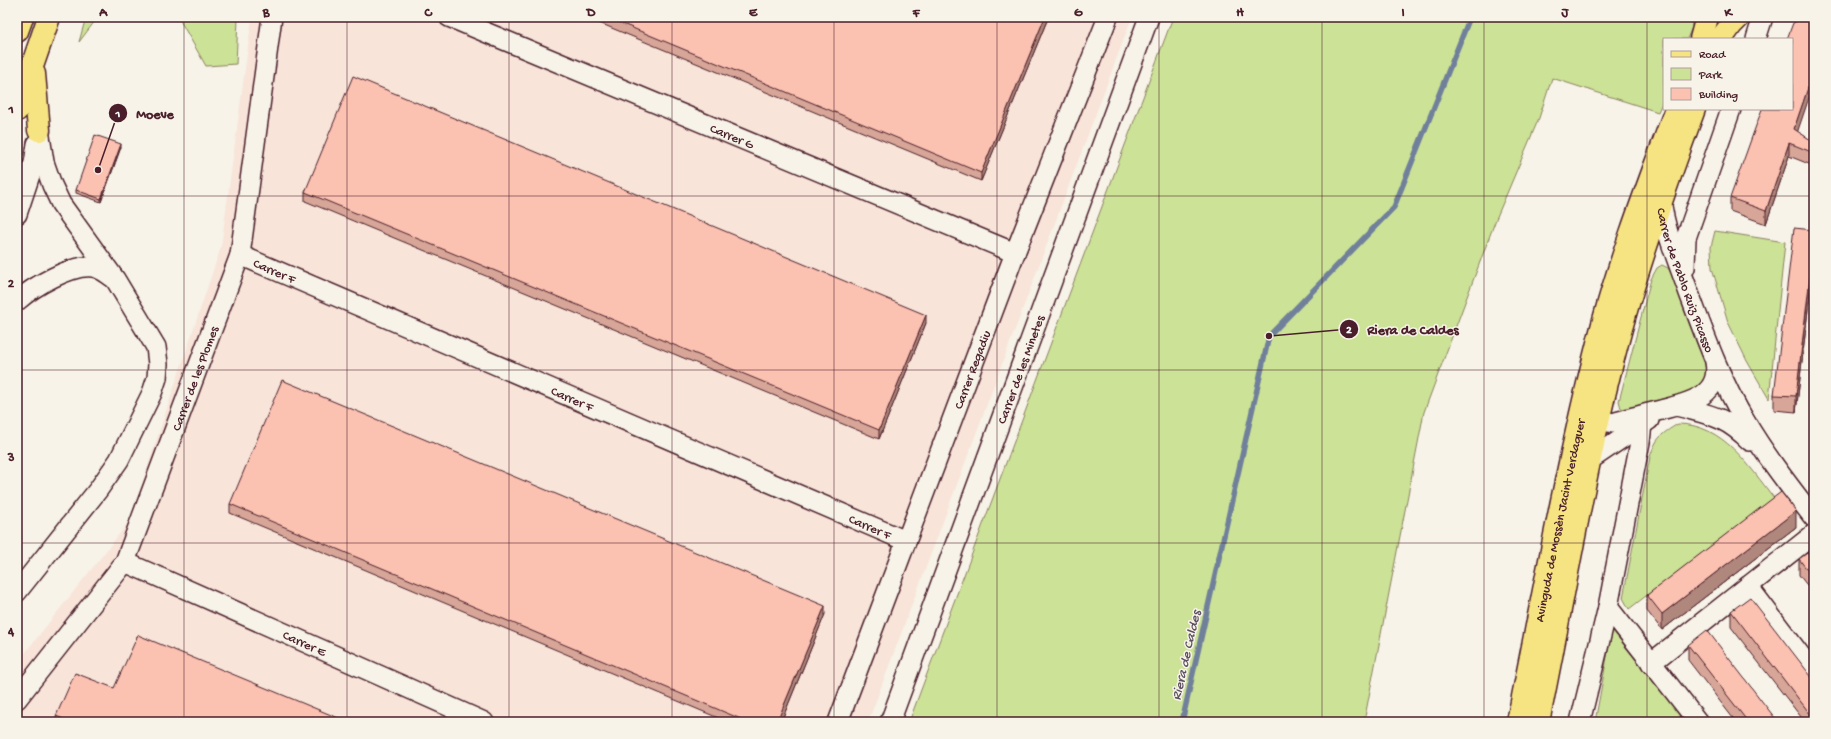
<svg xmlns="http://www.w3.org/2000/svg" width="1831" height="739" font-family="'Gochi Hand',sans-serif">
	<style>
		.built { fill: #f8e4d8 }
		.green { fill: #cce297; stroke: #8b8061 }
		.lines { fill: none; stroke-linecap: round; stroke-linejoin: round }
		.stream { stroke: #6f809b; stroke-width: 5.5 }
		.minor-casing { stroke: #4a1f2b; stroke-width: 22 }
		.major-casing { stroke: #4a1f2b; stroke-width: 25 }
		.highway-casing { stroke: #4a1f2b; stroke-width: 25 }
		.minor { stroke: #f7f3e8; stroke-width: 19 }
		.major { stroke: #f6e381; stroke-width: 22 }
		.highway { stroke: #f6e381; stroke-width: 22 }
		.wall { fill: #d8a698; stroke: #4a1f2b }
		.shaded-wall { fill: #b0877c; stroke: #4a1f2b }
		.building { fill: #fbc1b1; stroke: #4a1f2b }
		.grid { fill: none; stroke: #4a1f2b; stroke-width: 1; stroke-opacity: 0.55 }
		.labels { text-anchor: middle; stroke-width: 3; stroke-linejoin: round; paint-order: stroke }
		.street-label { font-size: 13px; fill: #4a1f2b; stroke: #f7f3e8 }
		.water-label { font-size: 14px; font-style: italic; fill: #5c5063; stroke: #f7f3e8 }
		.leader { fill: none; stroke: #4a1f2b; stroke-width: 1.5 }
		.callout-dot { fill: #4a1f2b; stroke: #f7f3e8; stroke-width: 1.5 }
		.mark-label { font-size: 12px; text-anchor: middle; font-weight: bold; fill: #fff }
		.callout-label { font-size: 14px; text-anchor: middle; font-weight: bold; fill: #4a1f2b; stroke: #f7f3e8; stroke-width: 3; stroke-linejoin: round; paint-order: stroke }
		.neatline { fill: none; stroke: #4a1f2b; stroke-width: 1.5 }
		.grid-label { font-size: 13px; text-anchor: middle; font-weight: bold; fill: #4a1f2b }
	</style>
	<rect width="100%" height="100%" fill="#f7f3e8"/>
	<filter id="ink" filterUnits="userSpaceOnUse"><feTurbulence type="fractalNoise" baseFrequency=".025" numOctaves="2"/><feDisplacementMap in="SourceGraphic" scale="8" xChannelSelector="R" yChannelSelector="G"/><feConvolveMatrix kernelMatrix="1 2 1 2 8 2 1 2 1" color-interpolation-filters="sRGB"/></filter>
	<g filter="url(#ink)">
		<path class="built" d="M 252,17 L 1132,17 L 868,722 L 17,722 L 17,663 L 129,522 L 221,247 Z"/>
		<g class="green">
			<path d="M 86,17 L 98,17 L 79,42 Z"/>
			<path d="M 178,17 L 235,17 L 238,19 L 236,64 L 206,66 Z"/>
			<path d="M 1173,17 L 1691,17 L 1692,27 L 1687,39 L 1664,39 L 1664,98 L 1658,112 L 1552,78 L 1539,118 L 1496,219 L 1424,412 L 1364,722 L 909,722 Z"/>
			<path d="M 1715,231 L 1785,242 L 1769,399 L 1747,361 L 1728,322 L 1712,268 L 1711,247 Z"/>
			<path d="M 1662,265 L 1668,268 L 1674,278 L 1711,372 L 1702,386 L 1675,397 L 1626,411 L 1621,408 L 1619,401 L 1651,279 L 1657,268 Z"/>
			<path d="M 1678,424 C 1723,424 1749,466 1774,498 L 1629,609 L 1623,598 L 1650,457 C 1656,438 1661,434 1678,424 Z"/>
			<path d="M 1612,630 L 1686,722 L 1595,722 Z"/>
		</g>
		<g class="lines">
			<path class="stream" d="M 1182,722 L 1269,336 L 1394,207 L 1470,17"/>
			<defs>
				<g id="minor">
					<path id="s1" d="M 449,17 L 1015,253"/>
					<path d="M 1756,39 L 1763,17"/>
					<path id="s2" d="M 1661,199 C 1665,232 1678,262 1689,293 C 1705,336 1721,381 1745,421 C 1765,455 1790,487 1814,518"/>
					<path d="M 17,214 L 34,163 L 37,144"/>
					<path id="s3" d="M 240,255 L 906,541"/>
					<path d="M 1685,268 L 1686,238 L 1731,109"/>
					<path d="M 17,301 C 33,287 71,264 93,267 C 101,268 106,273 112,277"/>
					<path d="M 1595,404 L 1604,421 L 1613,423 C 1629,418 1645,414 1661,410 C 1686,403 1722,397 1715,362"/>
					<path d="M 1677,406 C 1710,415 1725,416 1750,441"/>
					<path d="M 1590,460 L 1649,420"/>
					<path id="s4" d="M 125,562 L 484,722"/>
					<path d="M 1748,586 L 1814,673"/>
					<path d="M 17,592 L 98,490 L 119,460 L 152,393 L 157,378 L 158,364 L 156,347 L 115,279 L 61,204 L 52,185 L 44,162 L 39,130"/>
					<path d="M 1608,607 L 1698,722"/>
					<path d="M 1651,663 L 1814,534"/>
					<path id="s5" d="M 17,699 L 125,562 L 240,255 L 272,17"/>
					<path id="s6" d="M 838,722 L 1015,253 L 1108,17"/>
					<path id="s7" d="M 890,722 L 1149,17"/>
					<path d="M 1580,722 L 1608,607 L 1640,442 L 1642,424"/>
				</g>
				<g id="major">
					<path d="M 1701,39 L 1707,17"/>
					<path d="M 1721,39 L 1731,25 L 1739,17"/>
					<path id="s8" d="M 1518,722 C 1545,588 1569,452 1604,320 C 1623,250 1651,178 1676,109"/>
					<path d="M 1538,722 C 1566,586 1587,448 1625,314 C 1645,244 1669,177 1694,109"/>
				</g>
				<g id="highway">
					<path d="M 17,31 L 22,17"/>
					<path d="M 34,74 L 39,130"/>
					<path d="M 17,110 L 49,17"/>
				</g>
			</defs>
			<use href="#minor" class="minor-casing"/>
			<use href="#major" class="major-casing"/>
			<use href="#highway" class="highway-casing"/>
			<use href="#minor" class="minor"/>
			<use href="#major" class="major"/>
			<use href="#highway" class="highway"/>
		</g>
		<g class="wall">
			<path d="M 585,17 L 1048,17 L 1048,18 L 981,181 Z"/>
			<path d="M 1798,132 L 1814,142 L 1814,166 L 1789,156 L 1766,224 L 1730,211 L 1730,198 Z"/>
			<path d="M 121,147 L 101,202 L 76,193 L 76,190 Z"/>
			<path d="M 305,192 L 926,323 L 879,439 L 305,201 Z"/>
			<path d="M 1814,230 L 1814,259 L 1796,412 L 1774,410 L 1774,395 Z"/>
			<path d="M 230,504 L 825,614 L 781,722 L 728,722 L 230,513 Z"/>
			<path d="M 1796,527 L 1662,630 L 1647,611 L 1647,595 Z"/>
			<path d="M 1814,548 L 1814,594 L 1799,575 L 1799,559 Z"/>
			<path d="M 1731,611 L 1814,680 L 1814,722 L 1805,722 L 1731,627 Z"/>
			<path d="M 1688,645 L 1778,722 L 1736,722 L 1688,660 Z"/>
			<path d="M 114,688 L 348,722 L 56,722 L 56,716 Z"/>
		</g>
		<g class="shaded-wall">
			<path d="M 1045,17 L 1048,17 L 1048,18 L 981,181 L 981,173 Z"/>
			<path d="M 1814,70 L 1814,83 L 1794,142 L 1794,129 Z"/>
			<path d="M 1789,143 L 1789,156 L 1766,224 L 1766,211 Z"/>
			<path d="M 121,144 L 121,147 L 101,202 L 101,199 Z"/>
			<path d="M 1814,243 L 1814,259 L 1796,412 L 1796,396 Z"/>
			<path d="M 926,315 L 926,323 L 879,439 L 879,430 Z"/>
			<path d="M 1796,511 L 1796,527 L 1662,630 L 1662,614 Z"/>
			<path d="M 825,606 L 825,614 L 781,722 L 777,722 Z"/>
		</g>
		<g class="building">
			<path d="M 606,17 L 1045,17 L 981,173 Z"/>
			<path d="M 1805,17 L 1814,17 L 1814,70 L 1794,129 L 1814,142 L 1814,153 L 1789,143 L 1766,211 L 1730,198 L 1762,109 L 1792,109 L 1792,39 L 1787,39 L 1793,23 Z"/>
			<path d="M 353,76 L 926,315 L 879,430 L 305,192 Z"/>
			<path d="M 95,135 L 121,144 L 101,199 L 76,190 Z"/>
			<path d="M 1794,228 L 1814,230 L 1814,243 L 1796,396 L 1774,395 Z"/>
			<path d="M 282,380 L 825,606 L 777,722 L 748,722 L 230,504 Z"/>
			<path d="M 1781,492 L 1796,511 L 1662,614 L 1647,595 Z"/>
			<path d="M 1814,548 L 1814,579 L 1799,559 Z"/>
			<path d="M 1750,597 L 1814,680 L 1814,719 L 1731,611 Z"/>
			<path d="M 1707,630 L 1778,722 L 1748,722 L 1688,645 Z"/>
			<path d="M 138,635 L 348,722 L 71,722 L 56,716 L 75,673 L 114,688 Z"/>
		</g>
	</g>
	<path class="grid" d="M 184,17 L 184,722M 347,17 L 347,722M 509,17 L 509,722M 672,17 L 672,722M 834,17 L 834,722M 997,17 L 997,722M 1159,17 L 1159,722M 1322,17 L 1322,722M 1484,17 L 1484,722M 1647,17 L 1647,722M 17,196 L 1814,196M 17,370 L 1814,370M 17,543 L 1814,543"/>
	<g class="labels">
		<g class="street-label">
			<text dy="5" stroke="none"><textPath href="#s1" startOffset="307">Carrer G</textPath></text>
			<text dy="5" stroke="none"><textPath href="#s3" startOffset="38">Carrer F</textPath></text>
			<text dy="5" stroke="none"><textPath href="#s2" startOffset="85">Carrer de Pablo Ruiz Picasso</textPath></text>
			<text dy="5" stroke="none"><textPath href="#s6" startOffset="377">Carrer Regadiu</textPath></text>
			<text dy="5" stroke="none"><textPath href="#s7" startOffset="376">Carrer de les Minetes</textPath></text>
			<text dy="5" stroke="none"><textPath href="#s5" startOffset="371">Carrer de les Plomes</textPath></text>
			<text dy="5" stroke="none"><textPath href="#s3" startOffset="362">Carrer F</textPath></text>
			<text dy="5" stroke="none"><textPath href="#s8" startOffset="206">Avinguda de Mossèn Jacint Verdaguer</textPath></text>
			<text dy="5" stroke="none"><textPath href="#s3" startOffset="686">Carrer F</textPath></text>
			<text dy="5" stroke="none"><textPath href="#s4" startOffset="197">Carrer E</textPath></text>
		</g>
		<g class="water-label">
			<text transform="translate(1185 655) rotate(-77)" y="5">Riera de Caldes</text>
		</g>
	</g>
	<path class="leader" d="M98 170L118 113M1269 336L1349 329"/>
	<g class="callout-dot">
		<circle cx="98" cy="170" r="4"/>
		<circle cx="1269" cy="336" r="4"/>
		<circle cx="118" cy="113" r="10"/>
		<circle cx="1349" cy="329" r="10"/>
	</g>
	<g class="mark-label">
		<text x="118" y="117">1</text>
		<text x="1349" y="333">2</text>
	</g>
	<g class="callout-label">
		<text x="155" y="118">Moeve</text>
		<text x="1413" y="334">Riera de Caldes</text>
	</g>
	<rect width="1831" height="739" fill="none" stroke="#f7f3e8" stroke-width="44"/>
	<rect x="1663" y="38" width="130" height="72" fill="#f7f3e8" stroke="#b29e9c"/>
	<rect x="1671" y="51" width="20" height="6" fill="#f6e381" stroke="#b29e9c"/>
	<text x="1699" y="58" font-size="12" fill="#4a1f2b">Road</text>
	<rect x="1671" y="68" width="20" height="12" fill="#cce297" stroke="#b29e9c"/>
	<text x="1699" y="78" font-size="12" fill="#4a1f2b">Park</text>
	<rect x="1671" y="88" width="20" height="12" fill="#fbc1b1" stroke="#b29e9c"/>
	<text x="1699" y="98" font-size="12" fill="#4a1f2b">Building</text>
	<rect x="22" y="22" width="1787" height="695" class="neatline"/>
	<g class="grid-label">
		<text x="103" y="16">A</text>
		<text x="266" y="16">B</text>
		<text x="428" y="16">C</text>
		<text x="591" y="16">D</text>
		<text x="753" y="16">E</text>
		<text x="916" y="16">F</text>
		<text x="1078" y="16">G</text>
		<text x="1240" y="16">H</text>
		<text x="1403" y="16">I</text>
		<text x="1565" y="16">J</text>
		<text x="1728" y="16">K</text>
		<text x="11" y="113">1</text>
		<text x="11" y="287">2</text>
		<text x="11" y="461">3</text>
		<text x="11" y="635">4</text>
	</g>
</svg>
